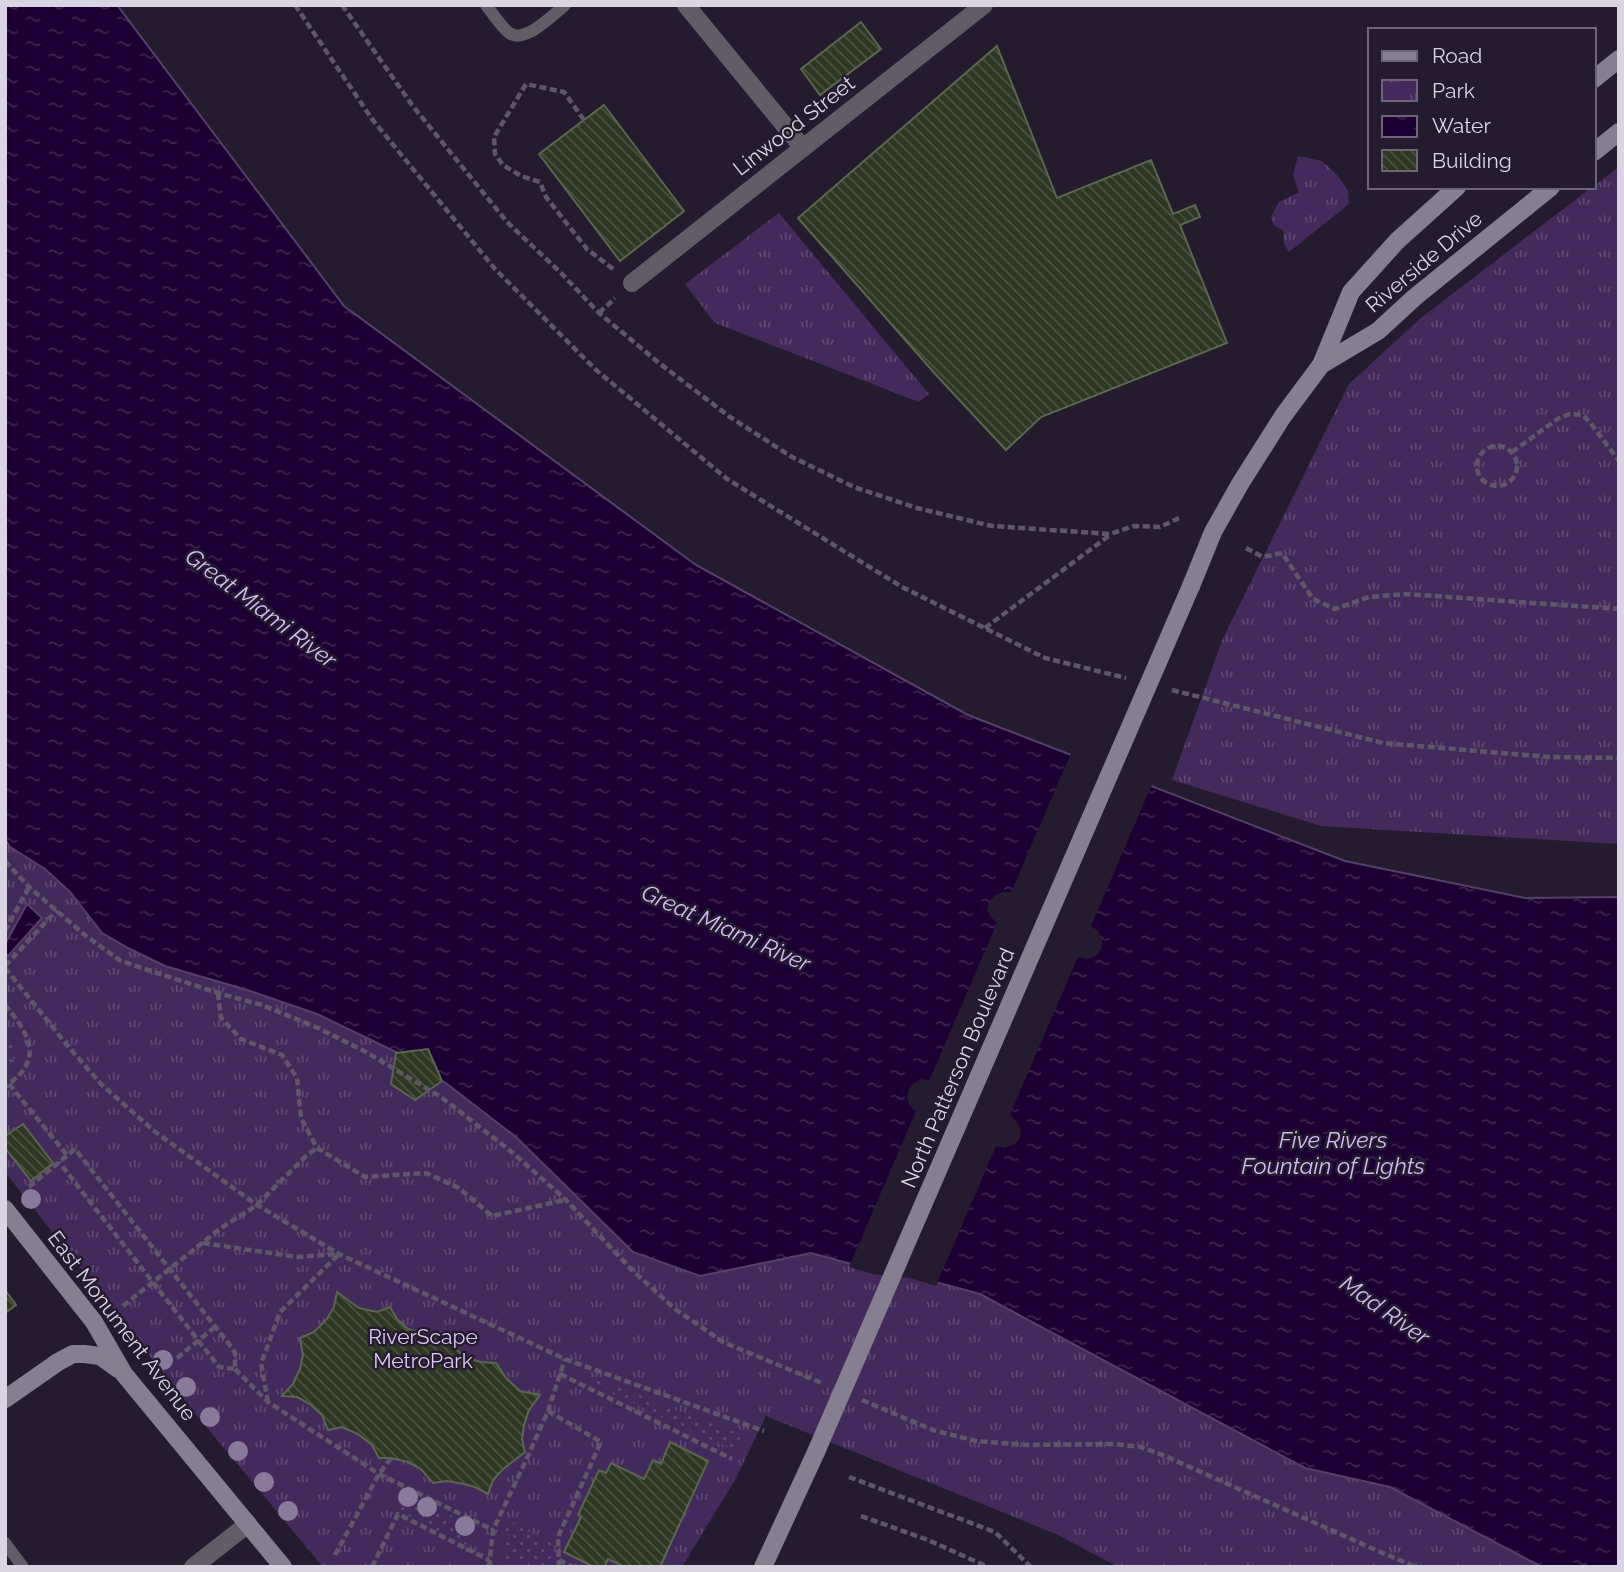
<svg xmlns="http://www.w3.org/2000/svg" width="1624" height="1572" font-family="Raleway,sans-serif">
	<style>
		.park { fill: url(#park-tufts) }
		.garden { fill: url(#garden-dots) }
		.water { fill: url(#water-ripples); stroke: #564068; stroke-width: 2 }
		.pier { fill: #251b2f }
		.building { fill: url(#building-back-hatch); stroke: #5b664e; stroke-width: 2 }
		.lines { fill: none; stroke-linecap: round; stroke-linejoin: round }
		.path { stroke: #5f5769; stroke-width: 4.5; stroke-dasharray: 7 3.5; stroke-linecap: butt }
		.service { stroke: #615d67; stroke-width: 12 }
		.minor { stroke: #615d67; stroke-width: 18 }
		.secondary { stroke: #867f8f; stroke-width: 18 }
		.secondary-bridge { stroke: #867f8f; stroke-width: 18 }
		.tree { fill: #897a9b }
		.labels { text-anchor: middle; stroke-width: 5; stroke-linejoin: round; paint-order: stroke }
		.street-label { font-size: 21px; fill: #dad5e2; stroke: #251b2f }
		.park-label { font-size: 21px; fill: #dbc8f3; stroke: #251b2f }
		.water-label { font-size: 23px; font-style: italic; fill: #d5b8f7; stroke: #251b2f }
	</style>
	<defs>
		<pattern id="park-tufts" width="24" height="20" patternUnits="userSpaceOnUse" patternTransform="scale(1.75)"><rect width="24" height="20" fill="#432a5c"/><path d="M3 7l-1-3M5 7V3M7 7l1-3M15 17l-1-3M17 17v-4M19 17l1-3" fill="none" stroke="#5e4873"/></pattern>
		<pattern id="garden-dots" width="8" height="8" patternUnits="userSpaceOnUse" patternTransform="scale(1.75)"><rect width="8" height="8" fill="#432a5c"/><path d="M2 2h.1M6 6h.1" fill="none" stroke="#5e4873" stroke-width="1.8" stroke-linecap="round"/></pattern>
		<pattern id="water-ripples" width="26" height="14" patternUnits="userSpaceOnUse" patternTransform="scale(1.75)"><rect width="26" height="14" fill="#1d0033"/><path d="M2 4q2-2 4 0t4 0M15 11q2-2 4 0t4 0" fill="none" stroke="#3d2450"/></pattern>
		<pattern id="building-back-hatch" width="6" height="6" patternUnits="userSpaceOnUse" patternTransform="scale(1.75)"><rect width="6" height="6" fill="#2e3721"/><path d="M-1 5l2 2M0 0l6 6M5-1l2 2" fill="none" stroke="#4c5341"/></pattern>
	</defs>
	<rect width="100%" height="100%" fill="#251b2f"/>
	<g class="park">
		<path d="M 1298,156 L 1322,161 L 1338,176 L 1348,191 L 1349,204 L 1289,252 L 1283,242 L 1284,231 L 1274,225 L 1271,217 L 1279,202 L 1299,192 L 1293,176 Z"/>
		<path d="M 1619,167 L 1619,844 L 1321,826 L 1172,780 L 1223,638 L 1349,384 L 1421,318 L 1592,187 L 1594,187 L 1594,186 Z"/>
		<path d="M 779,213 L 929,394 L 919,402 L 715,323 L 685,284 Z"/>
		<path d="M 5,839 L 10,847 L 45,869 L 70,892 L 102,933 L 247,990 L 317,1014 L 396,1052 L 447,1084 L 700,1276 L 811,1253 L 873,1270 L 910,1275 L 980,1294 L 1305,1468 L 1390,1487 L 1542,1567 L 1118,1567 L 1056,1534 L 766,1416 L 735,1480 L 682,1567 L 323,1567 L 194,1412 L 5,1172 Z"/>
	</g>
	<g class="garden">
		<path d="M 10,1039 C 16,1053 14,1062 5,1074 L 5,1042 Z"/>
		<path d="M 579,1372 L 649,1397 L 651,1401 L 742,1435 L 735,1449 C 680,1429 630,1401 578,1373 Z"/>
		<path d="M 405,1492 L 414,1496 L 413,1499 L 422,1504 L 424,1502 L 434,1506 L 433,1509 L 442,1514 L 444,1512 L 452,1515 L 452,1518 L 470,1525 L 469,1546 L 397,1510 Z"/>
		<path d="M 507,1519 L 554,1545 L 552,1566 L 503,1562 Z"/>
	</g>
	<g class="water">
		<path d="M 5,5 L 117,5 L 344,306 L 696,565 L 968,715 L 1345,861 L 1525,898 L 1619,897 L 1619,1567 L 1542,1567 L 1390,1487 L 1305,1468 L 980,1294 L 910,1275 L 873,1270 L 811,1253 L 700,1276 L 633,1252 L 516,1137 L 447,1084 L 396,1052 L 317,1014 L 247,990 L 165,966 L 130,949 L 102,933 L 70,892 L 45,869 L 10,847 L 5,839 Z"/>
		<path d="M 27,904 L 42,918 L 8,956 L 5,953 L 5,944 Z"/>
	</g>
	<path class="pier" d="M 1072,751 L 1153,782 L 1091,926 L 1098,931 L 1102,940 L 1101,949 L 1096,956 L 1087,959 L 1078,957 L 1010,1114 L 1016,1121 L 1021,1130 L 1020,1139 L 1013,1145 L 1004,1148 L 996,1146 L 936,1286 L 910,1278 L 872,1274 L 849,1267 L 916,1111 L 910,1106 L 907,1098 L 909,1089 L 914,1083 L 921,1079 L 929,1081 L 997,923 L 991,917 L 987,910 L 989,902 L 995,895 L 1003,892 L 1011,892 Z"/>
	<g class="building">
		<path d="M 861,22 L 881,49 L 820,95 L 801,69 Z"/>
		<path d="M 997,46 L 1057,198 L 1151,160 L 1173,214 L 1195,205 L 1200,217 L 1180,225 L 1227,343 L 1041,417 L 1006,450 L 937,376 L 798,218 Z"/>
		<path d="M 604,105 L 684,211 L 620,261 L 539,154 Z"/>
		<path d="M 428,1049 L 442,1081 L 415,1100 L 391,1084 L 396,1053 Z"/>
		<path d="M 23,1124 L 53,1163 L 31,1181 L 5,1148 L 5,1136 Z"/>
		<path d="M 5,1290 L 16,1305 L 5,1313 Z"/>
		<path d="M 337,1292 L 359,1308 L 377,1312 L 390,1307 L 397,1319 L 408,1329 L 425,1334 L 443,1332 L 452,1346 L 464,1356 L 480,1362 L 496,1363 L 506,1378 L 520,1391 L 540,1395 L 529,1410 L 524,1425 L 522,1439 L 525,1452 L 502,1470 L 493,1480 L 488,1494 L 475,1487 L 464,1484 L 447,1481 L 433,1483 L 421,1469 L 408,1462 L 391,1458 L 379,1458 L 372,1445 L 358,1434 L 342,1427 L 328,1430 L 322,1415 L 310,1404 L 297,1397 L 282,1396 L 293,1384 L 300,1369 L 303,1355 L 300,1338 L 314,1332 L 327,1319 L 334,1307 Z"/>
		<path d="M 670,1442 L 708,1461 L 660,1567 L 625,1567 L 608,1559 L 604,1567 L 594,1567 L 564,1552 L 581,1517 L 578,1515 L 599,1470 L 606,1473 L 611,1463 L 644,1479 L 653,1460 L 661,1464 Z"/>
	</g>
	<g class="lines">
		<g class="path">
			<path d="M 295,5 L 372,119 L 495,269 L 595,369 L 727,479 L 902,587 L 1045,658 L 1126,678"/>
			<path d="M 342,5 L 412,105 L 507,222 L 561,273 L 599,313 L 659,363 L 730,417 L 792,457 L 854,487 L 917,508 L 992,526 L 1110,534 L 1134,526 L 1160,527 L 1179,518"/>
			<path d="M 584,120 L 564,92 L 526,84 L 494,137 L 495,154 L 503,165 L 521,176 L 540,182 L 546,197 L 587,249 L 613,269"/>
			<path d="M 599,313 L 615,298"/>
			<circle cx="1497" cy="466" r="20"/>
			<path d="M 1512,452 L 1559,418 L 1570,414 L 1583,415 L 1592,425 L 1619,461"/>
			<path d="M 1246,548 L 1263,557 L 1282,553 L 1313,599 L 1335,609 L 1369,597 L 1405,594 L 1619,609"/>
			<path d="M 985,628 L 1110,535"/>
			<path d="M 1172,690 L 1383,743 L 1549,757 L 1619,758"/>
			<path d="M 5,861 L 29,887 L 86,936 L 121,961 L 218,993 L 262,1005 L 318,1028 L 366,1052 L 441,1097 L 513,1153 L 566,1200 L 632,1270 L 675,1309 L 723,1342 L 822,1383"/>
			<path d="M 5,931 L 29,887"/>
			<path d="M 5,966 L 57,910"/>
			<path d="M 5,968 L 67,1045 L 101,1084 L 154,1131 L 257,1205 L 339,1254 L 565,1359 L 764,1431"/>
			<path d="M 218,993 L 221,1018 L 241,1039 L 282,1055 L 297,1078 L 301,1118 L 317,1148 L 365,1177 L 426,1173 L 459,1188 L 492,1216 L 565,1200"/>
			<path d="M 5,1005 C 20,1023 41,1048 22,1072 C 18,1077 11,1082 5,1087"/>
			<path d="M 9,1084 L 67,1155"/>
			<path d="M 29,1187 L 75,1149 L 232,1348 L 235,1353 L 235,1369 L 219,1367 L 59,1162"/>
			<path d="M 203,1243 L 297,1257 L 339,1254"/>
			<path d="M 123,1306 L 221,1228 L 257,1205 L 307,1155 L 317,1148"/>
			<path d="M 177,1358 L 215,1327"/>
			<path d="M 235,1369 L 268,1402 L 379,1474 L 493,1530"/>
			<path d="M 560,1374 L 732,1459"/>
			<path d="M 862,1400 L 933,1430 L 976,1441 L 1028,1445 L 1114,1444 L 1141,1447 L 1165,1456 L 1378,1551 L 1416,1567"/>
			<path d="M 268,1402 L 261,1364 L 280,1312 L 339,1254"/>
			<path d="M 548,1411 L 601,1442 L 558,1537 L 559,1567"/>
			<path d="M 849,1477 L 995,1532 L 1031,1567"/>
			<path d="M 861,1516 L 928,1540 L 988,1567"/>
			<path d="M 335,1555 L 379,1474 L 391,1458"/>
			<path d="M 559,1560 L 573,1567"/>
			<path d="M 372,1567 L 398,1514 L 489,1560"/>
			<path d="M 489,1567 L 493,1530 L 528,1456 L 548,1411 L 565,1359"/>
		</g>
		<g class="service">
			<path d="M 486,5 C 493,14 500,25 508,32 C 523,46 553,15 565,5"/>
			<path d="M 5,1543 L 23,1567"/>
		</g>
		<g class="minor">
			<path d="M 686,5 L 803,148"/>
			<path d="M 632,283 L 984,5"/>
			<path d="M 193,1567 L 248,1524"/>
		</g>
		<g class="secondary">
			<path d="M 1594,79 L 1619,59"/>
			<path d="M 1594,152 L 1619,132"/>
			<path d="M 1321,365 L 1378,331 L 1415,297 L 1551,187"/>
			<path d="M 1191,586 L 1213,532 L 1240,484 L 1283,416 L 1321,365 L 1351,292 L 1397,241 L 1457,187"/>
			<path d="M 5,1209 L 94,1322 L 124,1374 L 283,1567"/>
			<path d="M 5,1399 L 58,1362 L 73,1354 L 84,1354 L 100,1356 L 118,1369"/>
			<path d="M 763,1567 L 816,1452"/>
		</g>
		<path class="secondary-bridge" d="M 816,1452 L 1191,586"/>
	</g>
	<g class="tree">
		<circle cx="31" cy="1199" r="10"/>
		<circle cx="163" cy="1360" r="10"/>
		<circle cx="186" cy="1387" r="10"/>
		<circle cx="210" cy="1417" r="10"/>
		<circle cx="238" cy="1451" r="10"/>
		<circle cx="264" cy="1482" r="10"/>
		<circle cx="408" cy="1497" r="10"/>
		<circle cx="427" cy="1507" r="10"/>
		<circle cx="288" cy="1511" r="10"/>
		<circle cx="465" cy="1526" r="10"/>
	</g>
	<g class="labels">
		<g class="street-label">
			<text transform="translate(794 126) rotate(-38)" y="7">Linwood Street</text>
			<text transform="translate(1424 262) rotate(-40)" y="7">Riverside Drive</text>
			<text transform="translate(958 1068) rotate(-67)" y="7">North Patterson Boulevard</text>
			<text transform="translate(122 1326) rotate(53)" y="7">East Monument Avenue</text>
		</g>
		<g class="park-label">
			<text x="423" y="1344">RiverScape<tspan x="423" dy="24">MetroPark</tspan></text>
		</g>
		<g class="water-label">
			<text transform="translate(261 608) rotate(37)" y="8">Great Miami River</text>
			<text transform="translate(726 928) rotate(24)" y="8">Great Miami River</text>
			<text x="1333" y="1148">Five Rivers<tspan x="1333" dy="26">Fountain of Lights</tspan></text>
			<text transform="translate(1385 1310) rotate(35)" y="8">Mad River</text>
		</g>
	</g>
	<rect width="1624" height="1572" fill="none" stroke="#dad5e2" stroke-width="14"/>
	<rect x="1368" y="28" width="228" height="161" fill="#251b2f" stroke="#6d6577" stroke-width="2"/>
	<rect x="1382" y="51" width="35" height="10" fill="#867f8f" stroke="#6d6577" stroke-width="2"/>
	<text x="1432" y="63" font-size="21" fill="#dad5e2">Road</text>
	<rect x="1382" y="80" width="35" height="21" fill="url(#park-tufts)" stroke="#6d6577" stroke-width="2"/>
	<text x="1432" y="98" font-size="21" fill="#dad5e2">Park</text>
	<rect x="1382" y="116" width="35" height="21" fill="url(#water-ripples)" stroke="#6d6577" stroke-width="2"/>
	<text x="1432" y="133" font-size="21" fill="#dad5e2">Water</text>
	<rect x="1382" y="150" width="35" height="21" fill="url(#building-back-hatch)" stroke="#6d6577" stroke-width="2"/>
	<text x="1432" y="168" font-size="21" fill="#dad5e2">Building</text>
</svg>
